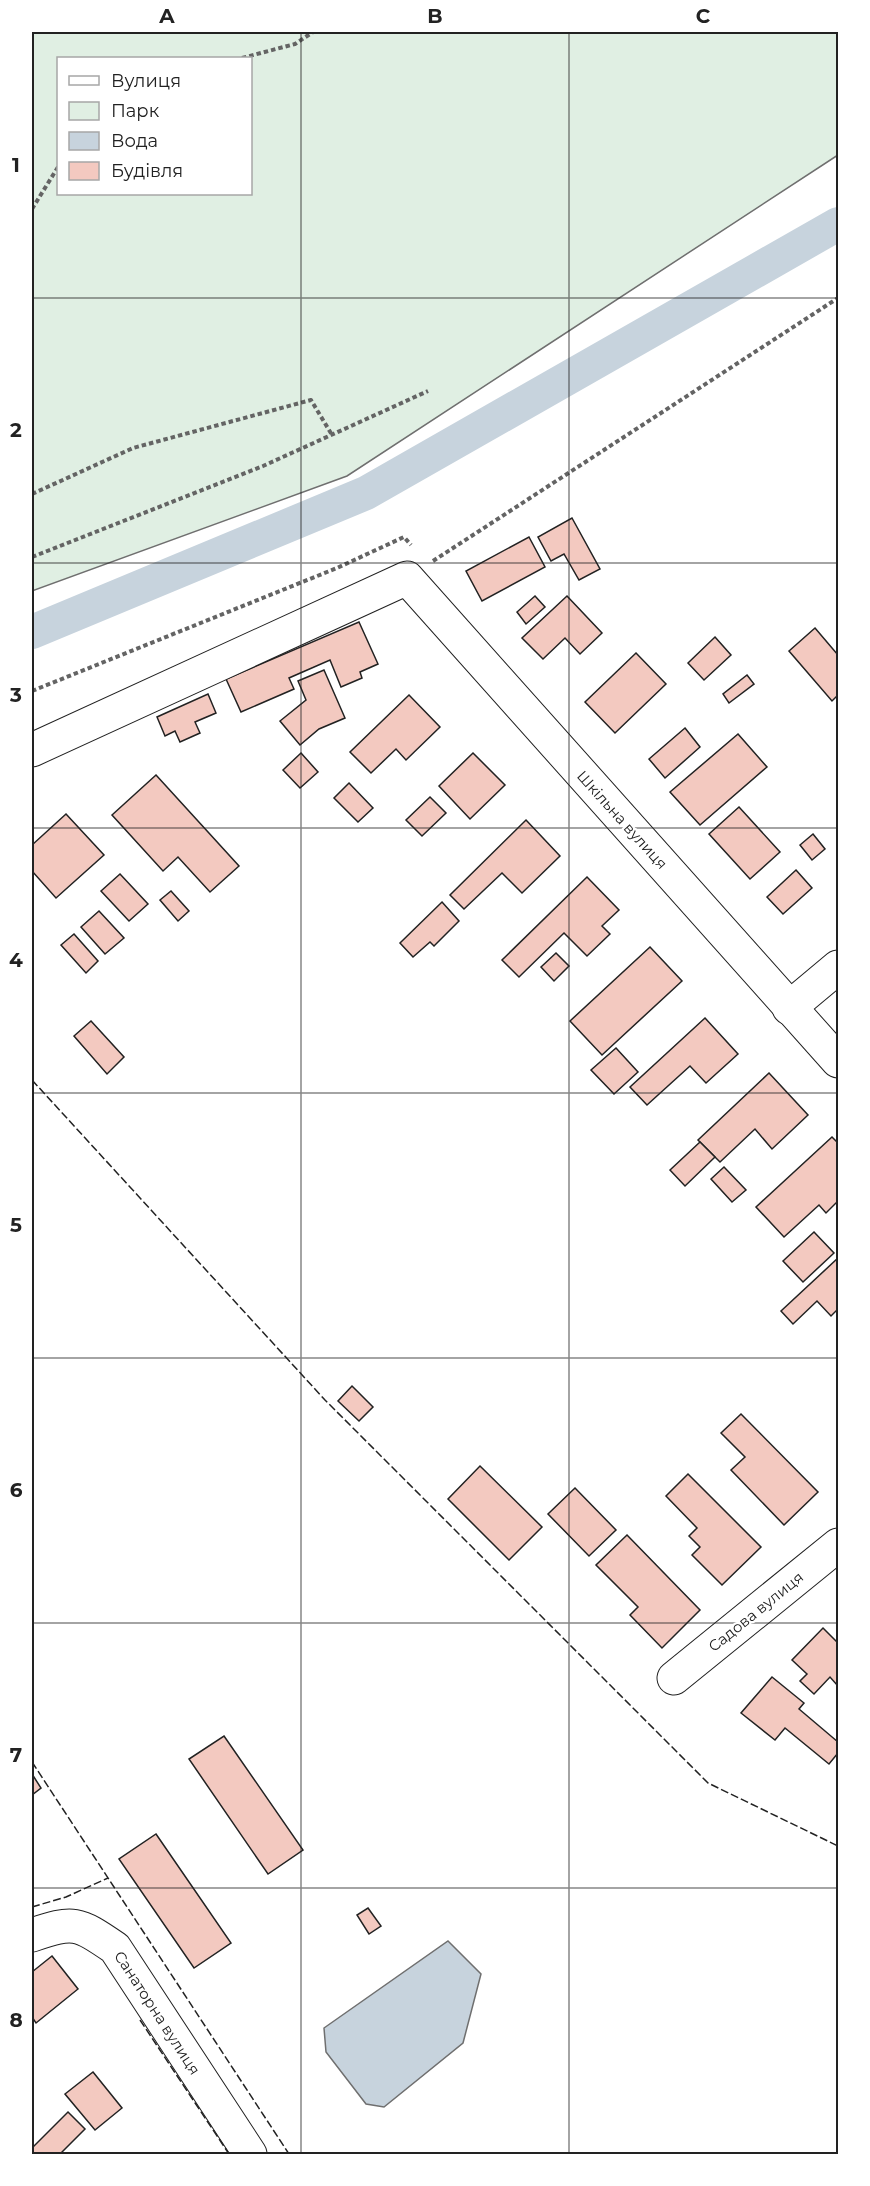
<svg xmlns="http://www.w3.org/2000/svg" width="870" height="2186" font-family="Montserrat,sans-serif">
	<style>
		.green { fill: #e0efe3; stroke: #6f6f6f; stroke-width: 1.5; fill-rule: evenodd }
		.water { fill: #c7d3dd; stroke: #6f6f6f; stroke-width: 1.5 }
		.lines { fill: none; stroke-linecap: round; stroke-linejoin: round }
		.canal { stroke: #c7d3dd; stroke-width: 34 }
		.building { fill: #f3c9c0; stroke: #222; stroke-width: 1.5 }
		.minor-casing { stroke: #222; stroke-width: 35 }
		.path { stroke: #646464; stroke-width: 4; stroke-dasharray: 4.5 3; stroke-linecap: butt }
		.minor { stroke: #fff; stroke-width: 33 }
		.fence { stroke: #222; stroke-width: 1.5; stroke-dasharray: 8 3; stroke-linecap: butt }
		.grid { fill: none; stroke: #222; stroke-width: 1.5; stroke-opacity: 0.55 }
		.labels { text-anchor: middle; stroke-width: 4.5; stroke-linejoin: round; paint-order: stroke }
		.street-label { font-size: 15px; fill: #222; stroke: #fff }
		.neatline { fill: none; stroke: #222; stroke-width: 2 }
		.grid-label { font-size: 20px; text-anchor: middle; font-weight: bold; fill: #222 }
	</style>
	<rect width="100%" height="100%" fill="#fff"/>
	<path class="green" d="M 32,32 L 838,32 L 838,155 L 347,476 L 32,591 ZM 58,58 L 250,58 L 250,194 L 58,194 Z"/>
	<path class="water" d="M 448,1941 L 481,1974 L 463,2043 L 384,2107 L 366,2104 L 326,2052 L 324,2028 Z"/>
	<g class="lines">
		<path class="canal" d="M 32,632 L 366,493 L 838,224"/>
	</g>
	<g class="building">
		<path d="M 572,518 L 600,569 L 579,580 L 564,554 L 551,561 L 538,537 Z"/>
		<path d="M 529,537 L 545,567 L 482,601 L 466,571 Z"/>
		<path d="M 535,596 L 545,607 L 526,624 L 517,612 Z"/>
		<path d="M 567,596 L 602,633 L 580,654 L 565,638 L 543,659 L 522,638 Z"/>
		<path d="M 359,622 L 378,664 L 360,672 L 362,678 L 341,687 L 330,660 L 289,678 L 294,689 L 241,712 L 226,679 Z"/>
		<path d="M 815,628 L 838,655 L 838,695 L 832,701 L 789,651 Z"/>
		<path d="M 715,637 L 731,655 L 704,680 L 688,663 Z"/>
		<path d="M 636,653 L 666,684 L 615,733 L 585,702 Z"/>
		<path d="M 324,670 L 345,718 L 319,729 L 300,745 L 280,721 L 306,700 L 298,681 Z"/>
		<path d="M 747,675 L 754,684 L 729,703 L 723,694 Z"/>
		<path d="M 208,694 L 216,713 L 195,722 L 200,733 L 180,742 L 175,731 L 165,736 L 157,717 Z"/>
		<path d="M 409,695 L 440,727 L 406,760 L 396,749 L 371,773 L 350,752 Z"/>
		<path d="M 685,728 L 700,747 L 665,778 L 649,759 Z"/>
		<path d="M 738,734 L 767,767 L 700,825 L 670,792 Z"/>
		<path d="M 301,753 L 318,772 L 300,788 L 283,770 Z"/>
		<path d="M 473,753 L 505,785 L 470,819 L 439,786 Z"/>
		<path d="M 156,775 L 239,866 L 210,892 L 178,857 L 163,871 L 112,815 Z"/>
		<path d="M 349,783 L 373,808 L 358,822 L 334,798 Z"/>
		<path d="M 430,797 L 446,813 L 422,836 L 406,820 Z"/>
		<path d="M 739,807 L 780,852 L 750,879 L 709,834 Z"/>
		<path d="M 66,814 L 104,855 L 56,898 L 32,871 L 32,845 Z"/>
		<path d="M 526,820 L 560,856 L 522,893 L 502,873 L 464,909 L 450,895 Z"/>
		<path d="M 813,834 L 825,849 L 812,860 L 800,845 Z"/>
		<path d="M 796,870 L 812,888 L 783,914 L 767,897 Z"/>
		<path d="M 120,874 L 148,904 L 129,921 L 101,891 Z"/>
		<path d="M 587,877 L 619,910 L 602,926 L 610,934 L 587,956 L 564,933 L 519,977 L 502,960 Z"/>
		<path d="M 171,891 L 189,911 L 178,921 L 160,900 Z"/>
		<path d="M 442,902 L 459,921 L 434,946 L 430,942 L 413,957 L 400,943 Z"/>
		<path d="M 99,911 L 124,938 L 105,954 L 81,927 Z"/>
		<path d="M 74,934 L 98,961 L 86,973 L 61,945 Z"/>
		<path d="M 650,947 L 682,981 L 602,1055 L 570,1021 Z"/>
		<path d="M 556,953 L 569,966 L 554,981 L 541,967 Z"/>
		<path d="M 705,1018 L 738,1054 L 706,1083 L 690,1066 L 647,1105 L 630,1087 Z"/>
		<path d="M 91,1021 L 124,1057 L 107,1074 L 74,1036 Z"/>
		<path d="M 616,1048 L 638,1072 L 614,1094 L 591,1070 Z"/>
		<path d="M 769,1073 L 808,1115 L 772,1149 L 755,1129 L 720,1162 L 698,1140 Z"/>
		<path d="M 832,1137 L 838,1143 L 838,1201 L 826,1213 L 819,1205 L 784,1237 L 756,1207 Z"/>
		<path d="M 700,1142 L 715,1157 L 685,1186 L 670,1170 Z"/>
		<path d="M 724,1167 L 746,1190 L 732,1202 L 711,1179 Z"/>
		<path d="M 814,1232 L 834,1253 L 803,1282 L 783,1261 Z"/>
		<path d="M 838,1258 L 838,1309 L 831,1316 L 817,1301 L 793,1324 L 781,1311 Z"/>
		<path d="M 352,1386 L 373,1407 L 359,1421 L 338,1401 Z"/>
		<path d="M 741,1414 L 818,1492 L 784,1525 L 731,1470 L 745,1457 L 721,1433 Z"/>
		<path d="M 480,1466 L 542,1527 L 509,1560 L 448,1499 Z"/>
		<path d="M 688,1474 L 761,1547 L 722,1585 L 692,1555 L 700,1547 L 689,1536 L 697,1528 L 666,1496 Z"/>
		<path d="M 575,1488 L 616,1530 L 589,1556 L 548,1514 Z"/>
		<path d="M 627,1535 L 700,1610 L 662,1648 L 630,1615 L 638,1607 L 596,1565 Z"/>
		<path d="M 823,1628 L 838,1643 L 838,1686 L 830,1677 L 814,1694 L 800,1681 L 807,1674 L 792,1660 Z"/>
		<path d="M 772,1677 L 804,1703 L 799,1709 L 838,1742 L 838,1753 L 829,1764 L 785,1728 L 775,1740 L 741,1713 Z"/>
		<path d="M 224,1736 L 303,1850 L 268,1874 L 189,1759 Z"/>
		<path d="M 32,1774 L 41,1788 L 32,1795 Z"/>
		<path d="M 156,1834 L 231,1943 L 194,1968 L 119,1859 Z"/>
		<path d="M 368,1908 L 381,1926 L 369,1934 L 357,1915 Z"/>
		<path d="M 52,1956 L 78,1989 L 36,2023 L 32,2017 L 32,1972 Z"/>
		<path d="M 93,2072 L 122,2108 L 95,2130 L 65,2094 Z"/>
		<path d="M 68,2112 L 85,2129 L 60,2154 L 32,2154 L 32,2148 Z"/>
	</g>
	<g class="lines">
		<defs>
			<g id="minor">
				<path d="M 32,750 L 407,578 L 838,1061"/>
				<path d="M 789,1008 L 838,967"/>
				<path d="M 674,1678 L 838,1545"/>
				<path d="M 32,1935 C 74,1921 77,1922 115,1948 L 250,2154"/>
			</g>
		</defs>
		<use href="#minor" class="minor-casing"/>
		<g class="path">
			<path d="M 242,58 L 295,44 L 313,32"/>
			<path d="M 32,209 L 58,167"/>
			<path d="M 32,494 L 133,448 L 311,400 L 332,435"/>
			<path d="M 32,557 L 263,466 L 428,391"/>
			<path d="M 433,561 L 838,298"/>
			<path d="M 32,691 L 337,568 L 404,537 L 411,545"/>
		</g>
		<use href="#minor" class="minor"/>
		<g class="fence">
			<path d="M 32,1080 L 325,1400 L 708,1783 L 838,1846"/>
			<path d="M 32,1762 L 289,2154"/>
			<path d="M 32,1907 L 66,1897 L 108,1878"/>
			<path d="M 140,2020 L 229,2154"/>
		</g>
	</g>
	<path class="grid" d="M 301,32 L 301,2154M 569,32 L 569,2154M 32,298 L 838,298M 32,563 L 838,563M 32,828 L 838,828M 32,1093 L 838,1093M 32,1358 L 838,1358M 32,1623 L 838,1623M 32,1888 L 838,1888"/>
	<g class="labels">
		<g class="street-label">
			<text transform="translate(622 820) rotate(48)" y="5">Шкільна вулиця</text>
			<text transform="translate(756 1612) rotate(-39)" y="5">Садова вулиця</text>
			<text transform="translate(157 2013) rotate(57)" y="5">Санаторна вулиця</text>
		</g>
	</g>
	<rect width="870" height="2186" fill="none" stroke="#ffffff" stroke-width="66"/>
	<rect x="57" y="57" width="195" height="138" fill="#ffffff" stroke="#a7a7a7" stroke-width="1.5"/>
	<rect x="69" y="76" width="30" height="9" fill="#ffffff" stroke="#a7a7a7" stroke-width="1.5"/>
	<text x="111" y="87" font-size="18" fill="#222222">Вулиця</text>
	<rect x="69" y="102" width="30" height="18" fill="#e0efe3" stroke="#a7a7a7" stroke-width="1.5"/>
	<text x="111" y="117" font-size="18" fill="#222222">Парк</text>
	<rect x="69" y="132" width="30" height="18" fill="#c7d3dd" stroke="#a7a7a7" stroke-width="1.5"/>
	<text x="111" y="147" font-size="18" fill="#222222">Вода</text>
	<rect x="69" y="162" width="30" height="18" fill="#f3c9c0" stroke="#a7a7a7" stroke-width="1.5"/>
	<text x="111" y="177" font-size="18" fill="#222222">Будівля</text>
	<rect x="33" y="33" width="804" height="2120" class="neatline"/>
	<g class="grid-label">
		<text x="167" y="23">A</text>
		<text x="435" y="23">B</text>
		<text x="703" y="23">C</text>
		<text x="16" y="172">1</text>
		<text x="16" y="437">2</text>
		<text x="16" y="702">3</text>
		<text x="16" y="967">4</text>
		<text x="16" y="1232">5</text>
		<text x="16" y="1497">6</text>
		<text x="16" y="1762">7</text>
		<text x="16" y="2027">8</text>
	</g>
</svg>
